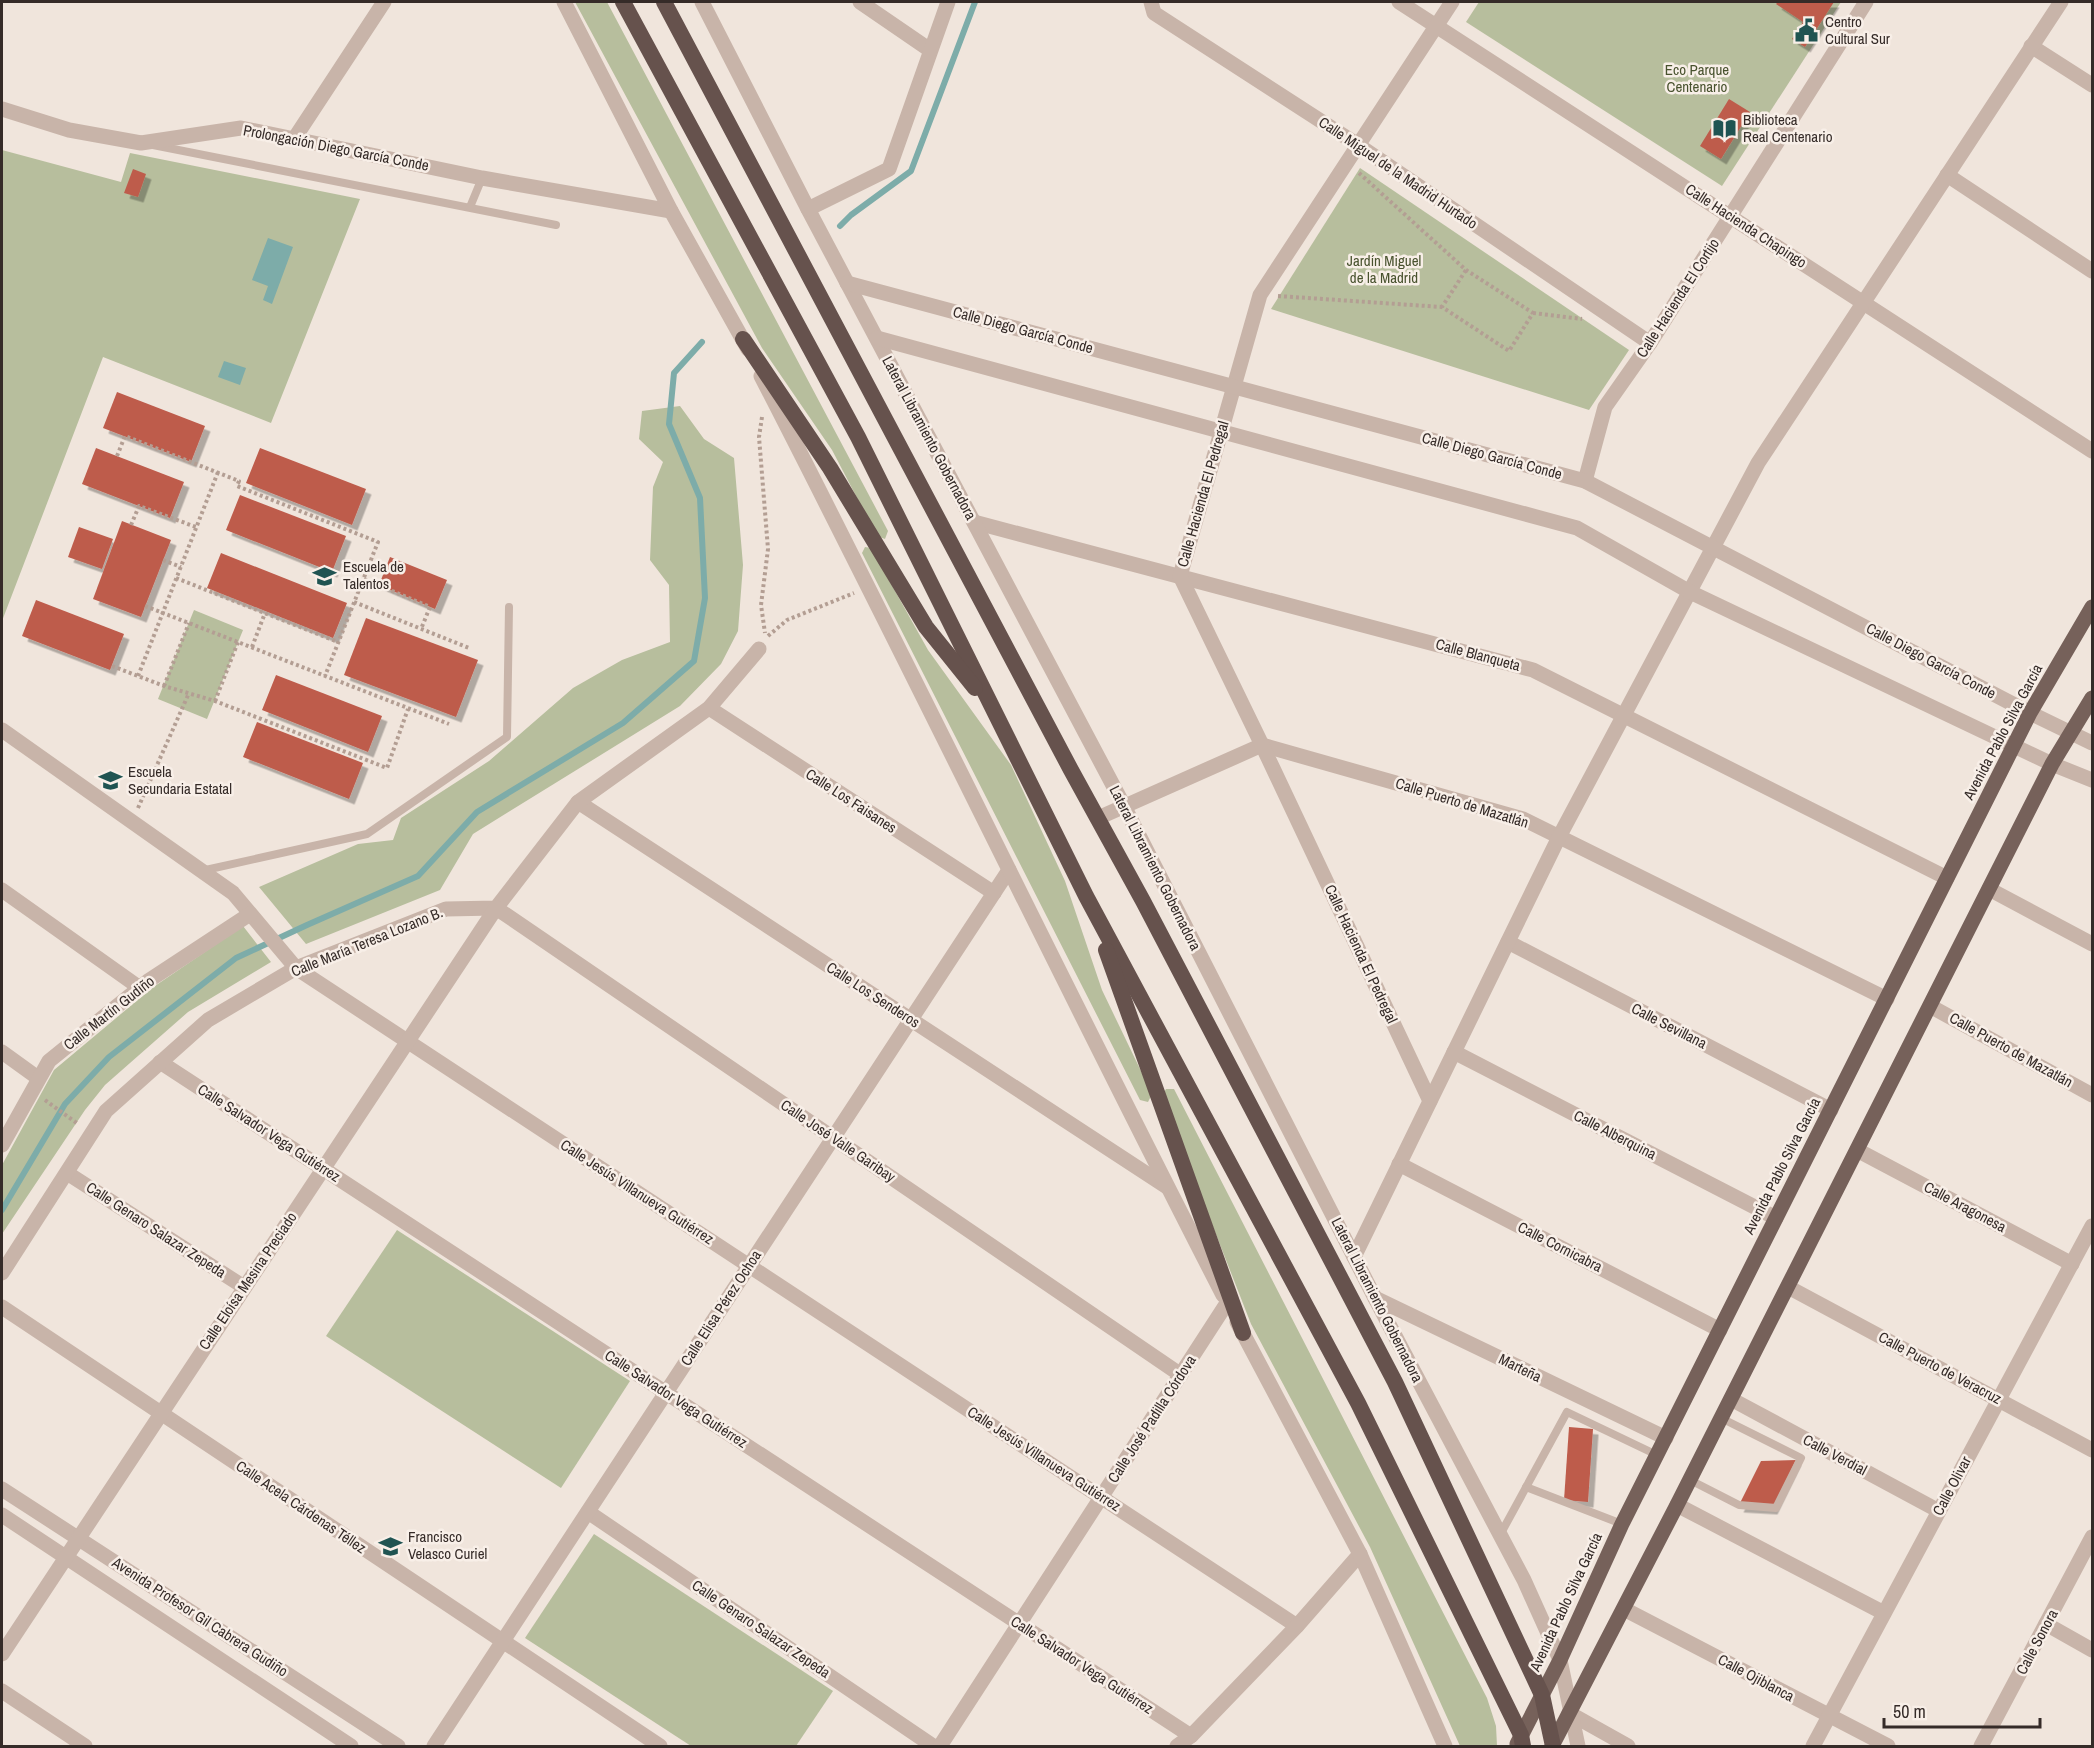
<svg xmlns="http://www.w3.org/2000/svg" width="2094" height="1748" font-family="'Archivo Narrow',sans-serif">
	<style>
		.green { fill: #b7be9d }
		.water { fill: #7daca9 }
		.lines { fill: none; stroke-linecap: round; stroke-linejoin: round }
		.stream { stroke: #7daca9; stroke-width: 6 }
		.building { fill: #be5c4c; filter: url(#shadow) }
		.path { stroke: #b39e93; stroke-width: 4; stroke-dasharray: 3 3; stroke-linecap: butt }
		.service { stroke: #c8b4a9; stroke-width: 8 }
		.minor { stroke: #c8b4a9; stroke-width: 15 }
		.tertiary { stroke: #c8b4a9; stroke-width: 15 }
		.primary { stroke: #76615a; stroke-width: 15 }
		.trunk { stroke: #66524d; stroke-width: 16 }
		.labels { text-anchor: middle; stroke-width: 5; stroke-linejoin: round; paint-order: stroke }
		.poi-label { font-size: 15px; fill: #352b28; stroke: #f8efe8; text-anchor: start }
		.park-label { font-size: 15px; fill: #48522e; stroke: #f8efe8 }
		.street-label { font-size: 15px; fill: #352b28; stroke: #f8efe8 }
	</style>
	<defs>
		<filter id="shadow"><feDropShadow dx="5.5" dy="5.5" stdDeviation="0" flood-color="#0004"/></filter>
	</defs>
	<rect width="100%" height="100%" fill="#f0e5dc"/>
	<g class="green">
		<path d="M 575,2 L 607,2 L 888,531 L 885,539 L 877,536 L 832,450 L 762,348 Z"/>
		<path d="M 1479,2 L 1841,2 L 1722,186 L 1466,22 Z"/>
		<path d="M 2,150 L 121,182 L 130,153 L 360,199 L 271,423 L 103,357 L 2,621 Z"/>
		<path d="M 1360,168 L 1629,350 L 1589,410 L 1271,309 Z"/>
		<path d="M 680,406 L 704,439 L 734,458 L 743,565 L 738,631 L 721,664 L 680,706 L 473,834 L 440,890 L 306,944 L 259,887 L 358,844 L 393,840 L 401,818 L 489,761 L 573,688 L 622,660 L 670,642 L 669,585 L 650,560 L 653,487 L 663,462 L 639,439 L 642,411 Z"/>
		<path d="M 865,547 L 871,548 L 928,650 L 1011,765 L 1065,881 L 1102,990 L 1152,1094 L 1148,1102 L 1140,1100 L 862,553 Z"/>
		<path d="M 194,610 L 243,630 L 207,719 L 158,699 Z"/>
		<path d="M 243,926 L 271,962 L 188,1012 L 105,1085 L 85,1110 L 2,1234 L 2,1165 L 54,1070 L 152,988 Z"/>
		<path d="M 1166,1089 L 1174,1089 L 1487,1698 L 1496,1726 L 1497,1746 L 1460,1746 L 1370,1547 L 1251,1324 L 1162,1096 Z"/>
		<path d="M 397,1230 L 630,1381 L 561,1488 L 326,1336 Z"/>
		<path d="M 594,1534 L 833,1691 L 796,1746 L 691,1746 L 525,1638 Z"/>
	</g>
	<g class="water">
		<path d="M 268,238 L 293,247 L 272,304 L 263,300 L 268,286 L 252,280 Z"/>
		<path d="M 224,361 L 246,368 L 240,385 L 218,377 Z"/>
	</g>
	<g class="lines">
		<g class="stream">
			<path d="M 840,226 L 851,215 L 911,171 L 975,2"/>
			<path d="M 2,1210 L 65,1104 L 109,1057 L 236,958 L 307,925 L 418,876 L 477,812 L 623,723 L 694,661 L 705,598 L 700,498 L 669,424 L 674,373 L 702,342"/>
		</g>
	</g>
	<g class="building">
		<path d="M 1778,2 L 1834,2 L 1805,47 L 1792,39 L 1803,22 L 1776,4 Z"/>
		<path d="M 1729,99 L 1750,112 L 1721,159 L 1700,146 Z"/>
		<path d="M 133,169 L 146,174 L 138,197 L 124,193 Z"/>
		<path d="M 117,392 L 205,426 L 191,462 L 103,428 Z"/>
		<path d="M 96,448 L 184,482 L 170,518 L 82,484 Z"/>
		<path d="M 260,448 L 366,489 L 352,525 L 246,483 Z"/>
		<path d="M 240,495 L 346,536 L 332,572 L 226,530 Z"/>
		<path d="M 122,521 L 171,540 L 141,617 L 93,599 Z"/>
		<path d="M 79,527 L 113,539 L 102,569 L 68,557 Z"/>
		<path d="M 221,553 L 347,603 L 333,638 L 207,588 Z"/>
		<path d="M 390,557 L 447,580 L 435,609 L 379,585 Z"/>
		<path d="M 36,600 L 124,634 L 110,670 L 22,636 Z"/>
		<path d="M 366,618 L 478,660 L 456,717 L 344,675 Z"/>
		<path d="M 276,675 L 382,716 L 368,752 L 262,710 Z"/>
		<path d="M 257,722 L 363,763 L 349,799 L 243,757 Z"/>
		<path d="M 1569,1427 L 1593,1429 L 1588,1502 L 1564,1500 Z"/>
		<path d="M 1796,1460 L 1772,1509 L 1738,1507 L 1761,1461 Z"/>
	</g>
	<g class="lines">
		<g class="path">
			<path d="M 1359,173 L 1466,270 L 1533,313 L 1509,351 L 1442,307 L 1466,270"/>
			<path d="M 1278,296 L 1442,307"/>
			<path d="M 1533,313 L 1582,319"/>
			<path d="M 762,417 L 759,437 L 768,549 L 761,605 L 765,633"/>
			<path d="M 117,456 L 125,436 L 239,481 L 237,486 L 378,542 L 325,676"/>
			<path d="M 131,525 L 139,506 L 196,527"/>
			<path d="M 163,560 L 181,567"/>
			<path d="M 176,578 L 338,642"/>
			<path d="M 364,579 L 430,607 L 421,629"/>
			<path d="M 354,602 L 469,648"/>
			<path d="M 145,606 L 449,724"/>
			<path d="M 768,636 L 787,620 L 854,593"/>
			<path d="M 252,647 L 265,613"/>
			<path d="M 112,666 L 164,686 L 215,701 L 387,768 L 408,709"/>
			<path d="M 138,676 L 218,472"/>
			<path d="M 164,686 L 189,623"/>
			<path d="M 215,701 L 238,642"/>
			<path d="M 138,808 L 189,693"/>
			<path d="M 45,1100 L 78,1124"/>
		</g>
		<g class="service">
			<path d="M 153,145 L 556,225"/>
			<path d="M 470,207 L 482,178"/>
			<path d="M 201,871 L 367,834 L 507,737 L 509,607"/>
			<path d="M 1690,1480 L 1739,1505 L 1776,1508 L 1801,1458 L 1721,1418"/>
			<path d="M 1526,1487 L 1622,1524"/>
			<path d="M 1500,1535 L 1567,1412 L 1657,1455"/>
		</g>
		<g class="minor">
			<path d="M 860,2 L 930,50"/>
			<path d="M 1151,2 L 1154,13 L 1358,145 L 1650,343"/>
			<path d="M 1399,2 L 2092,451"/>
			<path d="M 2031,46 L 2092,85"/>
			<path d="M 2,109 L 69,130 L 141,143 L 241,128 L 482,178 L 671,211"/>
			<path d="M 294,139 L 384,2"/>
			<path d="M 1947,175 L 2092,271"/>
			<path d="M 1585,481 L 1605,407 L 1650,343 L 1866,2"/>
			<path d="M 974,522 L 1533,670 L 1947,878"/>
			<path d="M 709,708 L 994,893"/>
			<path d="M 2,730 L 233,893 L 296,968 L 1297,1626"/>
			<path d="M 578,802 L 1167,1187"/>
			<path d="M 1098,818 L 1262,745 L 1523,819 L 1887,999"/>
			<path d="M 1989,889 L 2092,944"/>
			<path d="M 2,890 L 140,988"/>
			<path d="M 1508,942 L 1831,1110"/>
			<path d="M 1930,1006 L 2092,1095"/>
			<path d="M 2,1052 L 38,1078"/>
			<path d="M 1454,1052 L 1776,1218"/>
			<path d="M 160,1062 L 1191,1736"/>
			<path d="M 1430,1101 L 1262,745 L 1180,576 L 1260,295 L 1452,2"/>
			<path d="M 2,1145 L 49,1061 L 148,981 L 250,914"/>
			<path d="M 1857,1150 L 2072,1264"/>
			<path d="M 1399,1164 L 1720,1330"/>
			<path d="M 67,1173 L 244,1287"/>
			<path d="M 1354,1257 L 1559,837 L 1758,463 L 2061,2"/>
			<path d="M 2,1273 L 106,1111 L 208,1020 L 296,968 L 446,909 L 496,908 L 578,802 L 709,708 L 759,649"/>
			<path d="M 1788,1287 L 2092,1450"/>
			<path d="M 1375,1298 L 1666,1438"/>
			<path d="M 2,1307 L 660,1746"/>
			<path d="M 1731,1399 L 1939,1511"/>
			<path d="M 2,1489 L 398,1746"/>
			<path d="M 1677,1505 L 1884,1613"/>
			<path d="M 588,1512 L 933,1746"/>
			<path d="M 2,1515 L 351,1746"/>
			<path d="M 1624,1609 L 1888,1746"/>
			<path d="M 2046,1624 L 2092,1650"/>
			<path d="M 2,1654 L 496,908 L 1181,1375"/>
			<path d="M 2,1691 L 85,1746"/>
			<path d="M 1569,1713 L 1628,1746"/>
			<path d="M 434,1746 L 1009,870"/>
			<path d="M 940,1746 L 1227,1303"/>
			<path d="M 1177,1746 L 1191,1736 L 1297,1626 L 1360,1554"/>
			<path d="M 1813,1746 L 2092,1226"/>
			<path d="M 1981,1746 L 2092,1537"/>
		</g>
		<g class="tertiary">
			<path d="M 564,2 L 671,211 L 748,349"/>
			<path d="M 702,2 L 808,209 L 1124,806 L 1375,1298 L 1524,1580 L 1560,1660 L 1578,1746"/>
			<path d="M 808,209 L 889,169 L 948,2"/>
			<path d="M 847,283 L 1585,481 L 2030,713 L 2092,743"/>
			<path d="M 877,338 L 1577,528 L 1690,592 L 2052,764 L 2092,780"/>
			<path d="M 761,376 C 918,681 1066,990 1223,1295"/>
			<path d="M 1237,1322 L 1360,1554 L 1445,1746"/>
		</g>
		<g class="primary">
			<path d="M 1517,1744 L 1560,1660 L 1622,1524 L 2014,745 L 2030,713 L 2092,607"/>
			<path d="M 1552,1746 L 1677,1505 L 2052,764 L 2092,698"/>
		</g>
		<g class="trunk">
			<path d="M 623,2 L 858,437 L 1086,896 L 1358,1403 L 1521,1735 L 1523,1746"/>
			<path d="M 664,2 L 1071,770 L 1143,901 L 1395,1382 L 1542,1695 L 1553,1746"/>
			<path d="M 743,339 L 830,468 L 926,627 L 975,688"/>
			<path d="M 1106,950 L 1243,1333"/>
		</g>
	</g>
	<defs>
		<symbol id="civic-bare" viewBox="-9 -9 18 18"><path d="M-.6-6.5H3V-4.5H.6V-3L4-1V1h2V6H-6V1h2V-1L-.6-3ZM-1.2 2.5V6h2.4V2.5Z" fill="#205452" stroke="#f8efe8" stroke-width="2.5" paint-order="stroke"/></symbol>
		<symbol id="library-bare" viewBox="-9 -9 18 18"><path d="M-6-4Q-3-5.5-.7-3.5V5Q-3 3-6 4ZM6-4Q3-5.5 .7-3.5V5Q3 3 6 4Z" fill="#205452" stroke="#f8efe8" stroke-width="2.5" paint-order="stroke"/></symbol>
		<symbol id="school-bare" viewBox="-9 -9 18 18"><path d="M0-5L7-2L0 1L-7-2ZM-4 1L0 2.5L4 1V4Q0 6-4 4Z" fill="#205452" stroke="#f8efe8" stroke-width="2.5" paint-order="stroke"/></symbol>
	</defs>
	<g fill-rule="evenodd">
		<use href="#civic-bare" x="1790" y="14" width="33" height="33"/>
		<use href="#library-bare" x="1708" y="112" width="33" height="33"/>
		<use href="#school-bare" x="308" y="560" width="33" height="33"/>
		<use href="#school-bare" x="94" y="764" width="33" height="33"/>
		<use href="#school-bare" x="374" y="1530" width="33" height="33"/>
	</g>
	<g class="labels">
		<g class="poi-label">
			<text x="1825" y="27">Centro<tspan x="1825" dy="17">Cultural Sur</tspan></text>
			<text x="1743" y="125">Biblioteca<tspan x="1743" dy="17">Real Centenario</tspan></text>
			<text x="343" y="572">Escuela de<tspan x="343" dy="17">Talentos</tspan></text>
			<text x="128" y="777">Escuela<tspan x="128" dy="17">Secundaria Estatal</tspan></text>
			<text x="408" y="1542">Francisco<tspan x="408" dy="17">Velasco Curiel</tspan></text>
		</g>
		<g class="park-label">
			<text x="1697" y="75">Eco Parque<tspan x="1697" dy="17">Centenario</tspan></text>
			<text x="1384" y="266">Jardín Miguel<tspan x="1384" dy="17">de la Madrid</tspan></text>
		</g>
		<g class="street-label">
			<text transform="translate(336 148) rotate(11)" y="5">Prolongación Diego García Conde</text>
			<text transform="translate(1398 173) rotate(34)" y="5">Calle Miguel de la Madrid Hurtado</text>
			<text transform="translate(1746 226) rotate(33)" y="5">Calle Hacienda Chapingo</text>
			<text transform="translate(1678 298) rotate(-57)" y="5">Calle Hacienda El Cortijo</text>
			<text transform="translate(1023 330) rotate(15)" y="5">Calle Diego García Conde</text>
			<text transform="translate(929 438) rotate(62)" y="5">Lateral Libramiento Gobernadora</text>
			<text transform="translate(1492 456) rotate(15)" y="5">Calle Diego García Conde</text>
			<text transform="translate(1203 494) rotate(-74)" y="5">Calle Hacienda El Pedregal</text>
			<text transform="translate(1478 655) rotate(15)" y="5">Calle Blanqueta</text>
			<text transform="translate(1931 661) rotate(28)" y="5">Calle Diego García Conde</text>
			<text transform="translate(2003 732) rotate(-62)" y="5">Avenida Pablo Silva García</text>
			<text transform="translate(851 801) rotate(33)" y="5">Calle Los Faisanes</text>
			<text transform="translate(1462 803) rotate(17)" y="5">Calle Puerto de Mazatlán</text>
			<text transform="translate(1155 868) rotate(63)" y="5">Lateral Libramiento Gobernadora</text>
			<text transform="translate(367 942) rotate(-22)" y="5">Calle María Teresa Lozano B.</text>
			<text transform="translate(1361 954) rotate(65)" y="5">Calle Hacienda El Pedregal</text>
			<text transform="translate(873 995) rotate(33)" y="5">Calle Los Senderos</text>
			<text transform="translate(109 1013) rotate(-38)" y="5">Calle Martín Gudiño</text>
			<text transform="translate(1669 1026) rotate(27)" y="5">Calle Sevillana</text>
			<text transform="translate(2011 1050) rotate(29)" y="5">Calle Puerto de Mazatlán</text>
			<text transform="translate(269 1133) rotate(33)" y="5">Calle Salvador Vega Gutiérrez</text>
			<text transform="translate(1615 1135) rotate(27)" y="5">Calle Alberquina</text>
			<text transform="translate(838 1141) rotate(34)" y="5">Calle José Valle Garibay</text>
			<text transform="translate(1782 1166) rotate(-63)" y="5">Avenida Pablo Silva García</text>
			<text transform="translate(637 1192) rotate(33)" y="5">Calle Jesús Villanueva Gutiérrez</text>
			<text transform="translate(1965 1207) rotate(28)" y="5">Calle Aragonesa</text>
			<text transform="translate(156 1230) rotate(33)" y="5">Calle Genaro Salazar Zepeda</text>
			<text transform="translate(1560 1247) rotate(27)" y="5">Calle Cornicabra</text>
			<text transform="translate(248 1281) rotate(-56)" y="5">Calle Eloísa Mesina Preciado</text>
			<text transform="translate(1377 1300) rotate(63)" y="5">Lateral Libramiento Gobernadora</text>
			<text transform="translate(721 1308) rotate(-57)" y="5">Calle Elisa Pérez Ochoa</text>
			<text transform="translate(1520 1368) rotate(26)" y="5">Marteña</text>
			<text transform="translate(1940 1368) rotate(28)" y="5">Calle Puerto de Veracruz</text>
			<text transform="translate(676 1399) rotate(33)" y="5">Calle Salvador Vega Gutiérrez</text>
			<text transform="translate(1152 1419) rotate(-57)" y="5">Calle José Padilla Córdova</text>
			<text transform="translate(1835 1455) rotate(28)" y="5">Calle Verdial</text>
			<text transform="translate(1044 1459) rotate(33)" y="5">Calle Jesús Villanueva Gutiérrez</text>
			<text transform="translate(1952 1486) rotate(-62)" y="5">Calle Olivar</text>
			<text transform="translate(301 1507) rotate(34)" y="5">Calle Acela Cárdenas Téllez</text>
			<text transform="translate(1566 1602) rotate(-65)" y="5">Avenida Pablo Silva García</text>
			<text transform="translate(200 1617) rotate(33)" y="5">Avenida Profesor Gil Cabrera Gudiño</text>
			<text transform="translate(761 1629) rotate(34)" y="5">Calle Genaro Salazar Zepeda</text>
			<text transform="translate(2037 1642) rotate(-62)" y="5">Calle Sonora</text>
			<text transform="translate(1082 1665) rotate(33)" y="5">Calle Salvador Vega Gutiérrez</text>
			<text transform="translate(1756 1678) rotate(28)" y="5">Calle Ojiblanca</text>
		</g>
	</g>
	<rect width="2094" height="1748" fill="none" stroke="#352b28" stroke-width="6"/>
	<path d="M1884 1718v9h156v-9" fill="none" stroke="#352b28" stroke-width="3"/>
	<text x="1893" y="1718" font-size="18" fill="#352b28" stroke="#f8efe8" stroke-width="4.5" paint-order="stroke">50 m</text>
</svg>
